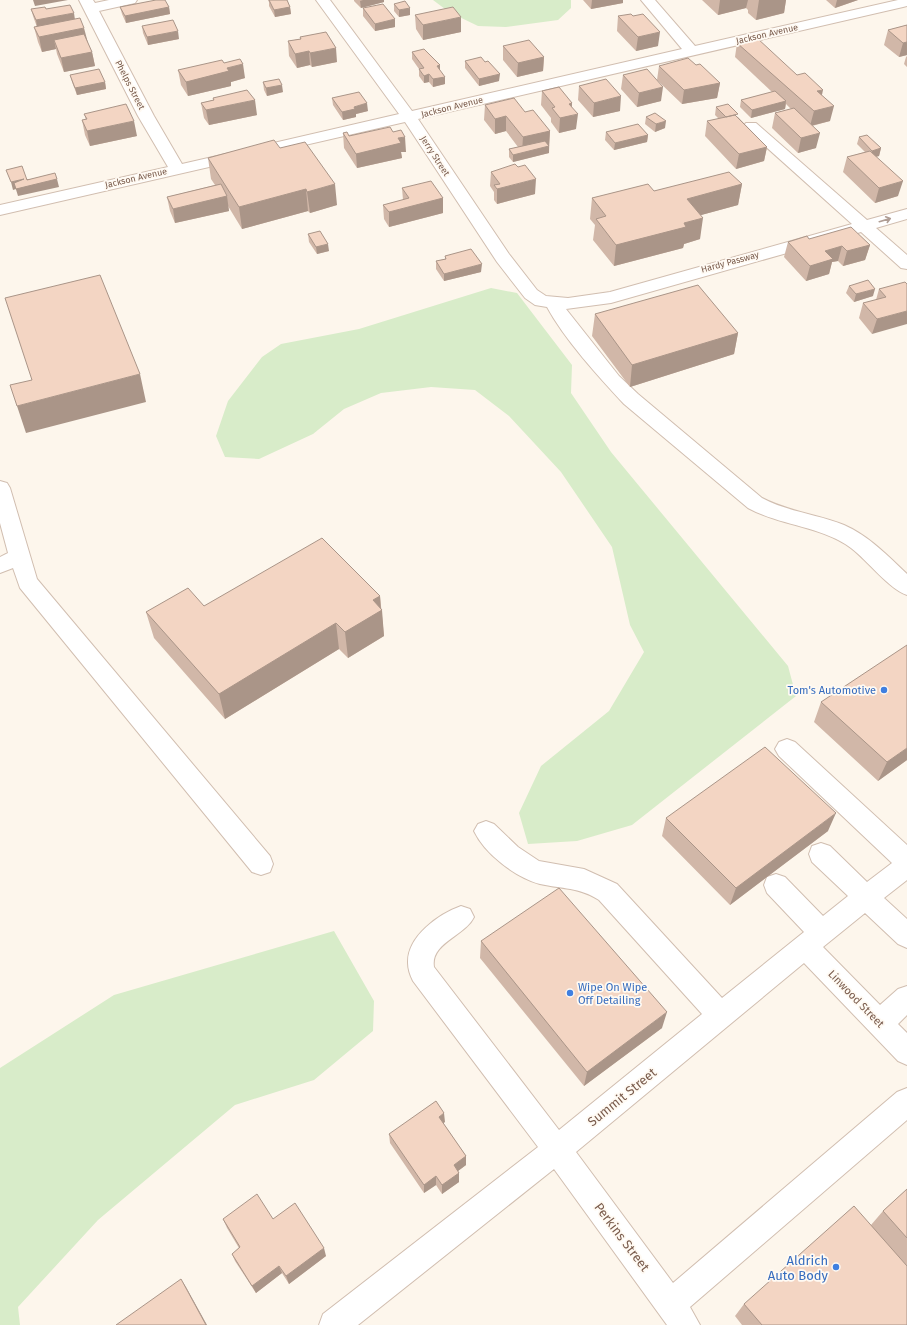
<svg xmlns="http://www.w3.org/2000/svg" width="907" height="1325" font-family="'Fira Sans',sans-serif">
	<rect width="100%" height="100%" fill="#fdf6ec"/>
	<path fill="#d8ecc9" d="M 433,0 L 571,0 L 571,8 L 558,20 L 506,27 L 478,26 L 449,12 Z
		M 491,288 L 517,293 L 572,365 L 571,393 L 611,452 L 788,666 L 796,696 L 632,825 L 577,841 L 528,844 L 519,813 L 541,766 L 609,711 L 644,652 L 630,625 L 612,547 L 561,472 L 509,416 L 475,390 L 431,387 L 381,393 L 344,409 L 313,434 L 259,459 L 225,457 L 216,436 L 228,401 L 262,357 L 281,344 L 359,329 Z
		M 334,931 L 374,1001 L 373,1031 L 314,1080 L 235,1105 L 98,1220 L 18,1307 L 20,1325 L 0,1325 L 0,1068 L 114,995 Z"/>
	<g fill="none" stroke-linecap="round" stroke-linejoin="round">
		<g stroke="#d1beb0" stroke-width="2">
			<path id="minor" d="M 79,0 L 93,0 L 95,3 L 109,0 L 137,0 L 135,3 L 99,11 L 154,116 L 182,164 L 399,114 L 316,0 L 330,0 L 412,111 L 682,49 L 641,0 L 655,0 L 695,46 L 898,0 L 907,0 L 907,6 L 903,7 L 418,119 L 509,254 L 537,290 L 546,296 L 568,298 L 610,292 L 852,224 L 746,129 L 743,126 L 746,123 L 756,123 L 867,220 L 907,209 L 907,219 L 876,228 L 907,255 L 907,269 L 901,268 L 861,232 L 611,303 L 566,309 L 619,376 L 638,394 L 762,498 C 788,512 817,514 844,525 C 869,536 888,556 907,574 L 907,595 C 890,590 867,560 851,548 C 821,526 781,526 748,508 L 624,404 C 598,376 565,340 547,307 L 535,305 L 525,298 L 497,262 L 405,122 L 0,215 L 0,205 L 168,167 L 138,116 Z
				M 0,481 L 7,483 L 10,488 L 37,579 L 270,856 L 273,864 L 270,872 L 261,875 L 252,872 L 20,588 L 13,568 L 0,573 L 0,557 L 8,553 L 0,523 Z
				M 787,739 L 795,742 L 907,845 L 907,880 L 884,898 L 907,919 L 907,948 L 898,944 L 865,913 L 823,947 L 880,1005 L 898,989 L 907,986 L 907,1015 L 898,1024 L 907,1033 L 907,1065 L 898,1061 L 804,963 L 576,1152 L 673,1283 L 897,1092 L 907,1088 L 907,1120 L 690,1307 L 700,1325 L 667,1325 L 554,1169 L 358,1325 L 319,1325 L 323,1314 L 538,1147 L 413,981 C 410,975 408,969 408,963 C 407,936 439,914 461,906 L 470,909 L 474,917 C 465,936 430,943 434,967 L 559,1130 L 702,1014 L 599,900 C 579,887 562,889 540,884 C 515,877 485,854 474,831 L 478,824 L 486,821 L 494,824 L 518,847 L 539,861 L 584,869 L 617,884 L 722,998 L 804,932 L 767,893 L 764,885 L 767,877 L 776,874 L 785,877 L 823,916 L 848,896 L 812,862 L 809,854 L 812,846 L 821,843 L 830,846 L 867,882 L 892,863 L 779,756 L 775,749 L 779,742 Z"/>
		</g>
		<use href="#minor" fill="#fff" fill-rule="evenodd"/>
	</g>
	<path fill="#d1b7a8" d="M 268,0 L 287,0 L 290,7 L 291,14 L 275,17 L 269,6 L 269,2 Z
		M 354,0 L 384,0 L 384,2 L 361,8 L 354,1 Z
		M 583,0 L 623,0 L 623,3 L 591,9 Z
		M 702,0 L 786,0 L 784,13 L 756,20 L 748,13 L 748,10 L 746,8 L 718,15 Z
		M 826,0 L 858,0 L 835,8 Z
		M 394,4 L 410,15 L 399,17 L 394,11 Z
		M 120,7 L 169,7 L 170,14 L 126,23 L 122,14 Z
		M 363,8 L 395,27 L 375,31 L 363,16 Z
		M 31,9 L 46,9 L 75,19 L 87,41 L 92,52 L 95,66 L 64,72 L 57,54 L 56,49 L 42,52 L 38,42 L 34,27 L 37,27 L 33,16 Z
		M 415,15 L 461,32 L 423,40 L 416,29 Z
		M 618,16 L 658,46 L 636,51 L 617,31 Z
		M 907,25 L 907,55 L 899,57 L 884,45 L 888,30 Z
		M 142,26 L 179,39 L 148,45 L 143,33 Z
		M 300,37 L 337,62 L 312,67 L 310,65 L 297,68 L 289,56 L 288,41 L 300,39 Z
		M 737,43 L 797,75 L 822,96 L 830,121 L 812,126 L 816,148 L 798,153 L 772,128 L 775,113 L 791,109 L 786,104 L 785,109 L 751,118 L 740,107 L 741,100 L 772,92 L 735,57 Z
		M 503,46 L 544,57 L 543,71 L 517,77 L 503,60 Z
		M 412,52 L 440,71 L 445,84 L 433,87 L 429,82 L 424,83 L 419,76 L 419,69 L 412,59 Z
		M 907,56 L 907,67 L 904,64 L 906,57 Z
		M 465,61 L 485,62 L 499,81 L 479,86 L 465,68 Z
		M 224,63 L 245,78 L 231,82 L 231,86 L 188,96 L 181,85 L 178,70 Z
		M 696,65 L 720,83 L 717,98 L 682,104 L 657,80 L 659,66 Z
		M 70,75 L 105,82 L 106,89 L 77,95 L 72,82 Z
		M 623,75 L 661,101 L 637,107 L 621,89 Z
		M 263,82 L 283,92 L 267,96 L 264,90 Z
		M 579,86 L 620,111 L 593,117 L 578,100 Z
		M 542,91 L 572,103 L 572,107 L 576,129 L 559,133 L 551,122 L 551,118 L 541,105 Z
		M 213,98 L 257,115 L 209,125 L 204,118 L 201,103 L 213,100 Z
		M 332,98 L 368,111 L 356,114 L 356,117 L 343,120 L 333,105 Z
		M 485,105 L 525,112 L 550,131 L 549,153 L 513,162 L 509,157 L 509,149 L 518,147 L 506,131 L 495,134 L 484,120 Z
		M 716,107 L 738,117 L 767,147 L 764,161 L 736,169 L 705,136 L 707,121 L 719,119 L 715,115 Z
		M 84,114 L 137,136 L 90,146 L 85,135 L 82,120 L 86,120 Z
		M 646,117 L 665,128 L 655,132 L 645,124 Z
		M 606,132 L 648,135 L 647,142 L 614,150 L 605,140 Z
		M 343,133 L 349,136 L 406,152 L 401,152 L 402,158 L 357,168 L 344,148 Z
		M 859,137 L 881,148 L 879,156 L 876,157 L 898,196 L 875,203 L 843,172 L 847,157 L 865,152 L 857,144 Z
		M 280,148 L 337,205 L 310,213 L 308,211 L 242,229 L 228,206 L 229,211 L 175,223 L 170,211 L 167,197 L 215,185 L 211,179 L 208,158 Z
		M 491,172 L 535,194 L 497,204 L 494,200 L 494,192 L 490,186 Z
		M 742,184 L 738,205 L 701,215 L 700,239 L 684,244 L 683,248 L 614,266 L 593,240 L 595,225 L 590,219 L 592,198 L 654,191 Z
		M 402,188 L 443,198 L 443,213 L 389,227 L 384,219 L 383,205 L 403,200 Z
		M 308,234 L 329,251 L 317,254 L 309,242 Z
		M 809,239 L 870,245 L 865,260 L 843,266 L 838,261 L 832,262 L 829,274 L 806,281 L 784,257 L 788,242 Z
		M 445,256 L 481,272 L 444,281 L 436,269 L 436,261 L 445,259 Z
		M 907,284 L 872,334 L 859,318 L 863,303 L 876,300 L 879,289 Z
		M 849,286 L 873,296 L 854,302 L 846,293 Z
		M 595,314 L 738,333 L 734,354 L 630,387 L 592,336 Z
		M 380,596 L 384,636 L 348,658 L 339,649 L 225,719 L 154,638 L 146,612 L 204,606 Z
		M 821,702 L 907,760 L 878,781 L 814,722 Z
		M 666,818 L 828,831 L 730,905 L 662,836 Z
		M 481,941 L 662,1028 L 584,1086 L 480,958 Z
		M 445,1122 L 443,1123 L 466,1156 L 466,1165 L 458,1171 L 459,1173 L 459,1182 L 442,1194 L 436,1185 L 424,1193 L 390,1143 L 389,1134 Z
		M 907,1189 L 907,1325 L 742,1325 L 735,1316 L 744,1304 L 871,1225 L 883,1211 Z
		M 223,1219 L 273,1219 L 326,1256 L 289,1284 L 282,1273 L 256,1293 L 235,1261 L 232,1254 L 239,1248 L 227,1228 Z"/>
	<path fill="#aa9588" d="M 33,0 L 68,0 L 35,6 Z
		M 363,0 L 384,0 L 384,2 L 361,8 L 360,1 Z
		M 592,0 L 623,0 L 623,3 L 591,9 Z
		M 720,0 L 748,0 L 746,8 L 718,15 Z
		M 759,0 L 786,0 L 784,13 L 756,20 Z
		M 837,0 L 858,0 L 835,8 Z
		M 169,7 L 170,14 L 126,23 L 125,16 Z
		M 290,7 L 291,14 L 275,17 L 274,10 Z
		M 410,8 L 410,15 L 399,17 L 399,10 Z
		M 74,13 L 75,20 L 37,27 L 36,20 Z
		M 461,17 L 461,32 L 423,40 L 423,25 Z
		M 395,19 L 395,27 L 375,31 L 375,24 Z
		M 84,28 L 88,43 L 54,40 L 56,49 L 42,52 L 39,37 Z
		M 178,31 L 179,39 L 148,45 L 147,37 Z
		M 660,32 L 658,46 L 636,51 L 638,37 Z
		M 907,42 L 907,55 L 899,57 L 903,43 Z
		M 336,48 L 337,62 L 312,67 L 310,53 Z
		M 309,51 L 310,65 L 297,68 L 295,54 Z
		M 92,52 L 95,66 L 64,72 L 61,58 Z
		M 544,57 L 543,71 L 517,77 L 518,63 Z
		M 243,64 L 245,78 L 231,82 L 231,86 L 188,96 L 186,82 L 227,68 Z
		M 440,65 L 440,73 L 437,66 Z
		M 429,74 L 429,82 L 424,83 L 424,76 Z
		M 500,74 L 499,81 L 479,86 L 479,79 Z
		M 445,77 L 445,84 L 433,87 L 433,79 Z
		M 105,82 L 106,89 L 77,95 L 75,88 Z
		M 720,83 L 717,98 L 682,104 L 684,90 Z
		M 282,85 L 283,92 L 267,96 L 266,88 Z
		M 663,87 L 661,101 L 637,107 L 639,93 Z
		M 823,90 L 820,104 L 817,91 Z
		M 621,96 L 620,111 L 593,117 L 594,103 Z
		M 255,100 L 257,115 L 209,125 L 206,110 Z
		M 786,101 L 785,109 L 751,118 L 752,110 Z
		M 367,103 L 368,111 L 356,114 L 356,117 L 343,120 L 342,112 L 354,107 Z
		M 572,103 L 571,116 L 578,114 L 576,129 L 559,133 L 560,118 L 569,104 Z
		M 834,106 L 830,121 L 810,126 L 814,111 Z
		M 506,116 L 506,131 L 495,134 L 495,119 Z
		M 134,121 L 137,136 L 90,146 L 87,131 Z
		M 666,121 L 665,128 L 655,132 L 656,124 Z
		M 550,131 L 549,145 L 522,152 L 523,137 Z
		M 820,133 L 816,148 L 798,153 L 801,138 Z
		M 648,135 L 647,142 L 614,150 L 615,143 Z
		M 405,137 L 406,152 L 401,152 L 402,158 L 357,168 L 356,154 L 398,138 Z
		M 549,146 L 549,153 L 513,162 L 513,155 Z
		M 767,147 L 764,161 L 736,169 L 739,154 Z
		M 881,148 L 879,156 L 870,158 L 872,151 Z
		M 24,179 L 57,179 L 59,187 L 18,196 L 14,183 L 16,189 L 13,190 L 11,182 Z
		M 536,179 L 535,194 L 497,204 L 497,189 Z
		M 903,181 L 898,196 L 875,203 L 879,188 Z
		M 335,184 L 337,205 L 310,213 L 307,192 Z
		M 742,184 L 738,205 L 683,220 L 687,199 Z
		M 306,189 L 308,211 L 242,229 L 239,207 Z
		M 227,196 L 229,211 L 175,223 L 173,209 Z
		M 443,198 L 443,213 L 389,227 L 389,212 Z
		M 703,218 L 700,239 L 684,244 L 683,248 L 614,266 L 616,245 L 684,223 Z
		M 328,244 L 329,251 L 317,254 L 316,247 Z
		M 870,245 L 865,260 L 843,266 L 847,251 Z
		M 842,246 L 838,261 L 832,262 L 829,274 L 806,281 L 810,266 L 825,251 Z
		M 482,264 L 481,272 L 444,281 L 444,274 Z
		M 875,289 L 873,296 L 854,302 L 856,294 Z
		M 907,311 L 907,324 L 872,334 L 877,319 Z
		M 738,333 L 734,354 L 630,387 L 632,365 Z
		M 140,374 L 146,402 L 26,433 L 17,406 Z
		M 380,596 L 381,610 L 382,610 L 384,636 L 348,658 L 345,632 L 373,600 Z
		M 336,623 L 339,649 L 225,719 L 219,694 Z
		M 907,748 L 907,760 L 878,781 L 887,762 Z
		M 836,813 L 828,831 L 730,905 L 736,888 Z
		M 667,1012 L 662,1028 L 584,1086 L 587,1072 Z
		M 444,1113 L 445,1122 L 439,1126 L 439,1117 Z
		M 466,1156 L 466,1165 L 454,1174 L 454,1165 Z
		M 459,1173 L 459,1182 L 442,1194 L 442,1185 Z
		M 436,1176 L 436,1185 L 424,1193 L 424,1185 Z
		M 324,1248 L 326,1256 L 289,1284 L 286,1276 Z
		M 279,1266 L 282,1273 L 256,1293 L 252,1286 Z
		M 181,1279 L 186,1287 L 207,1325 L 206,1325 Z"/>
	<path fill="#f3d5c3" stroke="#aa9588" d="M 156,0 L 165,0 L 169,7 L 125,16 L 120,7 Z
		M 269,0 L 287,0 L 290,7 L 274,10 Z
		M 405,1 L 410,8 L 399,10 L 394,4 Z
		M 383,4 L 395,19 L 375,24 L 363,8 Z
		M 70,5 L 74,13 L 36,20 L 31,9 L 45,7 L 46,9 Z
		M 453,7 L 461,17 L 423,25 L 415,15 Z
		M 631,14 L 633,16 L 643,14 L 660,32 L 638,37 L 618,16 Z
		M 80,18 L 84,28 L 39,37 L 34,27 Z
		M 173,20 L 178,31 L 147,37 L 142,26 Z
		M 907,25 L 907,42 L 903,43 L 888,30 Z
		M 326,32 L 336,48 L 310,53 L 309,51 L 295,54 L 288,41 L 301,39 L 300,37 Z
		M 84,34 L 92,52 L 61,58 L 54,40 Z
		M 757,38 L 797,75 L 805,73 L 823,90 L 817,91 L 834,106 L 814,111 L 737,43 Z
		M 529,40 L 544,57 L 518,63 L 503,46 Z
		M 424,49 L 440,65 L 437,66 L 445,77 L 433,79 L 429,74 L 424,76 L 419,69 L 424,68 L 412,52 Z
		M 481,57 L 485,62 L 488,61 L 500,74 L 479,79 L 465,61 Z
		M 688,58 L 696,65 L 700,64 L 720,83 L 684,90 L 659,66 Z
		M 240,59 L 243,64 L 227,68 L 229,71 L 186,82 L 178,70 L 222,60 L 224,63 Z
		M 99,69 L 105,82 L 75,88 L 70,75 Z
		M 647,69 L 663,87 L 639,93 L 623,75 Z
		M 279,79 L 282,85 L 266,88 L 263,82 Z
		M 606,79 L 621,96 L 594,103 L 579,86 Z
		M 559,87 L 572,103 L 569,104 L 578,114 L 560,118 L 552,108 L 555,107 L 542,91 Z
		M 247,90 L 255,100 L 206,110 L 201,103 L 214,100 L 213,98 Z
		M 775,91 L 786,101 L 752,110 L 741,100 Z
		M 359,92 L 367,103 L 354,107 L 355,109 L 342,112 L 332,98 Z
		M 514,98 L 525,112 L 533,110 L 550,131 L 523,137 L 506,116 L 495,119 L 485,105 Z
		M 126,104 L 134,121 L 87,131 L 82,120 L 87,119 L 84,114 Z
		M 728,104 L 738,114 L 726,117 L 716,107 Z
		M 794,108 L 820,133 L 801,138 L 775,113 Z
		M 655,113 L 666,121 L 656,124 L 646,117 Z
		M 735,115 L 767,147 L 739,154 L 707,121 Z
		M 638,124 L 648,135 L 615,143 L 606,132 Z
		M 390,127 L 393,132 L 401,130 L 405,137 L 398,138 L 401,143 L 356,154 L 343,133 L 347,132 L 349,136 Z
		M 867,135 L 881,148 L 872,151 L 859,137 Z
		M 274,140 L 280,148 L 305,142 L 335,184 L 307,192 L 306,189 L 239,207 L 208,158 Z
		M 545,141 L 549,146 L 513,155 L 509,149 Z
		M 870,151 L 903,181 L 879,188 L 847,157 Z
		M 515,164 L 518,167 L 525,165 L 536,179 L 497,189 L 494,185 L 500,184 L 491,172 Z
		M 22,166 L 27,180 L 55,173 L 57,179 L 16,189 L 14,183 L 24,179 L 11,182 L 6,170 Z
		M 729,172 L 742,184 L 687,199 L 703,218 L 684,223 L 686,227 L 616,245 L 596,219 L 606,216 L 592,198 L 648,184 L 654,191 Z
		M 431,181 L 443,198 L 389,212 L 383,205 L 409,198 L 402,188 Z
		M 221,184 L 227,196 L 173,209 L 167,197 Z
		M 851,227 L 870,245 L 847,251 L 842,246 L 825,251 L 833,259 L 810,266 L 788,242 L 807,236 L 809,239 Z
		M 320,231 L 328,244 L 316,247 L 308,234 Z
		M 471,249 L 482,264 L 444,274 L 436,261 L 446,259 L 445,256 Z
		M 100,275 L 140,374 L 17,406 L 10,385 L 32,380 L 5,298 Z
		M 868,280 L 875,289 L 856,294 L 849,286 Z
		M 905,282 L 907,284 L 907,311 L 877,319 L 863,303 L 886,297 L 879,289 Z
		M 698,285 L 738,333 L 632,365 L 595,314 Z
		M 322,538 L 380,596 L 373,600 L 382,610 L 345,632 L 336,623 L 219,694 L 146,612 L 188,588 L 204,606 Z
		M 907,645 L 907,748 L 887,762 L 821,702 Z
		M 765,747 L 836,813 L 736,888 L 666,818 Z
		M 559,888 L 667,1012 L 587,1072 L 481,941 Z
		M 436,1101 L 444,1113 L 439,1117 L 466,1156 L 454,1165 L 459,1173 L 442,1185 L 436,1176 L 424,1185 L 389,1134 Z
		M 907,1189 L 907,1238 L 883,1211 Z
		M 257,1194 L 273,1219 L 295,1203 L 324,1248 L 286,1276 L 279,1266 L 252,1286 L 232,1254 L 240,1247 L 223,1219 Z
		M 854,1206 L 907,1266 L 907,1325 L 762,1325 L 744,1304 Z
		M 181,1279 L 206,1325 L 116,1325 Z"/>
	<defs><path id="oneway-shaft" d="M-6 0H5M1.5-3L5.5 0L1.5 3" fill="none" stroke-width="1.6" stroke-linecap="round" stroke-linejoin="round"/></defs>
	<use stroke="#af9d94" href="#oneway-shaft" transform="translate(885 220) rotate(-16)"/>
	<g fill="#3f7fe0" stroke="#fffaf3" stroke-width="1.5">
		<circle cx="884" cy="690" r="4"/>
		<circle cx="570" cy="993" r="4"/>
		<circle cx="836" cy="1267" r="4"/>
	</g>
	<g text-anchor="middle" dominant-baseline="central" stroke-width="3.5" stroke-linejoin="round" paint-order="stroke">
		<g font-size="9" fill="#7a5c4d" stroke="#fffaf3">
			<text transform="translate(767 34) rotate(-13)">Jackson Avenue</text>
			<text transform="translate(130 85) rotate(63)">Phelps Street</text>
			<text transform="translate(452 107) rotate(-14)">Jackson Avenue</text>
			<text transform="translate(435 156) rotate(57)">Jerry Street</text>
			<text transform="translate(136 178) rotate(-13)">Jackson Avenue</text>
			<text transform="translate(730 262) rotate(-15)">Hardy Passway</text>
		</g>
		<g font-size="11" fill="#366cbe" stroke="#fffaf3" text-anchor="end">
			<text x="876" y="690">Tom's Automotive</text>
			<text x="578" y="987" text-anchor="start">Wipe On Wipe<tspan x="578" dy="13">Off Detailing</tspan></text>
		</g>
		<g font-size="11" fill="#7a5c4d" stroke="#fffaf3">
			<text transform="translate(856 999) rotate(46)">Linwood Street</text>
		</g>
		<g font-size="13" fill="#7a5c4d" stroke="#fffaf3">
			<text transform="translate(622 1097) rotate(-39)">Summit Street</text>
			<text transform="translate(622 1237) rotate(53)">Perkins Street</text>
		</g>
		<g font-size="13" fill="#366cbe" stroke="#fffaf3" text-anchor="end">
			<text x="828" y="1260">Aldrich<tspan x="828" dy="15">Auto Body</tspan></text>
		</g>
	</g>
</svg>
